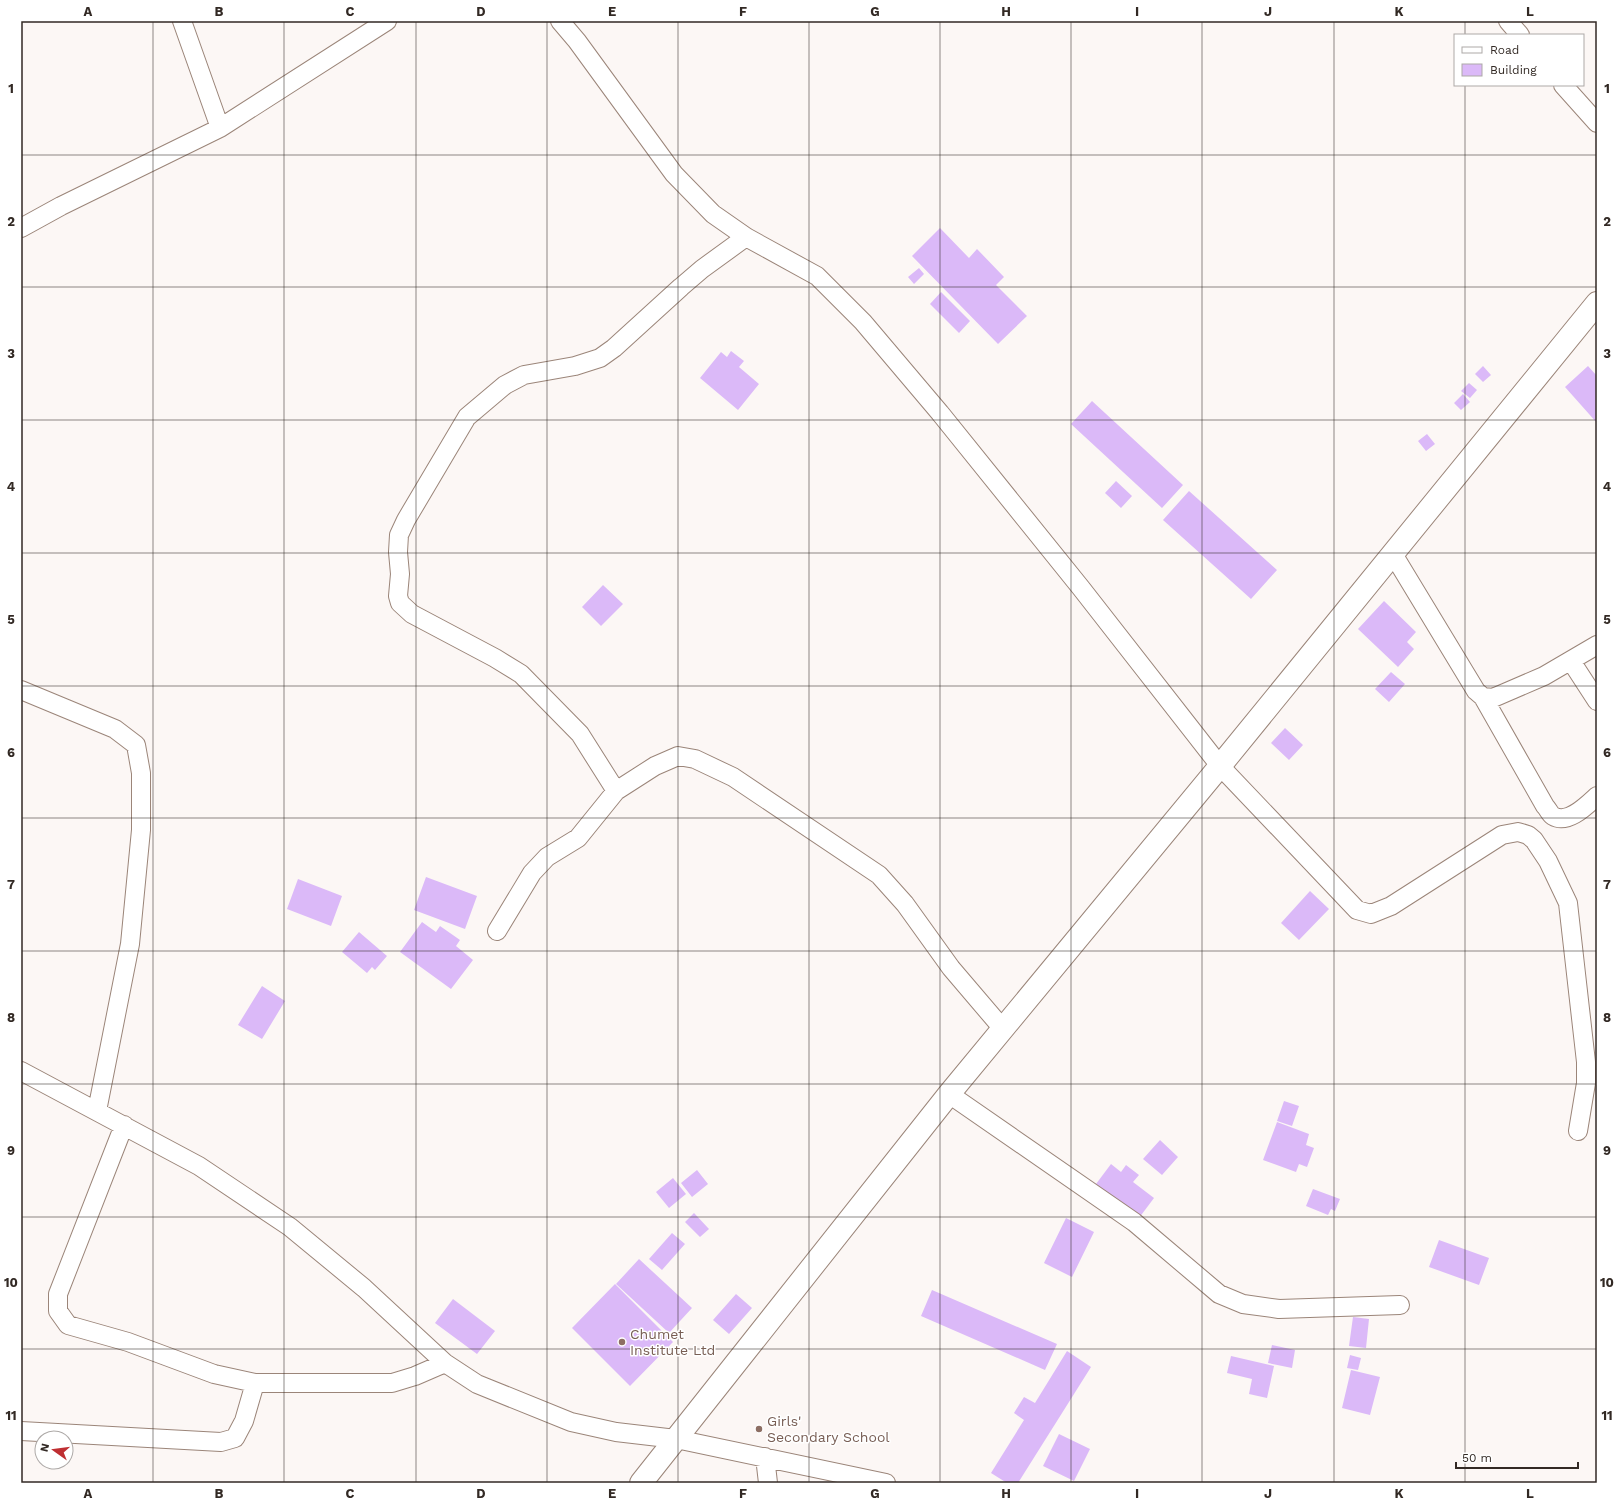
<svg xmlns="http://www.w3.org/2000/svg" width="1618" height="1504" font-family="'Work Sans',sans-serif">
	<rect width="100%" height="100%" fill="#fcf7f5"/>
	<path fill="#dbb9f8" d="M 940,228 L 969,258 L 977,249 L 1004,277 L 996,285 L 1027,316 L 998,344 L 912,256 Z
		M 919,268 L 924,274 L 914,284 L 908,277 Z
		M 941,292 L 970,321 L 959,333 L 930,304 Z
		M 731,351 L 744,361 L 739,367 L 759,384 L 738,410 L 700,378 L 721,352 L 727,357 Z
		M 1483,366 L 1491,375 L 1483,382 L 1475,374 Z
		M 1588,366 L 1597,376 L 1597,423 L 1565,387 Z
		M 1469,383 L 1477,390 L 1470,398 L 1461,391 Z
		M 1463,394 L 1470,402 L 1461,410 L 1454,403 Z
		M 1092,401 L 1183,485 L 1162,508 L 1071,424 Z
		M 1427,434 L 1435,444 L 1426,451 L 1418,441 Z
		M 1116,481 L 1132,496 L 1121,508 L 1105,493 Z
		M 1189,491 L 1277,570 L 1251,599 L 1163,520 Z
		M 603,585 L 623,604 L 601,626 L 582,607 Z
		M 1384,601 L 1416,632 L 1407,642 L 1414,649 L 1398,667 L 1358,629 Z
		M 1391,672 L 1405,684 L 1389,702 L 1375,689 Z
		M 1285,728 L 1303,745 L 1289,760 L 1271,743 Z
		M 426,877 L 477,896 L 465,929 L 414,910 Z
		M 298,879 L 342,896 L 331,926 L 287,909 Z
		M 1310,891 L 1329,909 L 1299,940 L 1281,923 Z
		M 422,922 L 436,932 L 440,926 L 460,940 L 456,946 L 473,960 L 451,989 L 400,952 Z
		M 359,932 L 387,956 L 375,970 L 372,967 L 367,973 L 342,952 Z
		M 262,986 L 285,1001 L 262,1039 L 238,1025 Z
		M 1284,1101 L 1299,1106 L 1292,1126 L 1277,1121 Z
		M 1277,1122 L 1309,1134 L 1306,1145 L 1314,1148 L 1307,1167 L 1299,1164 L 1296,1172 L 1263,1160 Z
		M 1160,1140 L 1178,1157 L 1162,1175 L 1143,1159 Z
		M 1111,1164 L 1121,1172 L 1126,1165 L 1139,1175 L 1133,1182 L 1154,1198 L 1139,1218 L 1096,1184 Z
		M 697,1170 L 708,1184 L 692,1197 L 681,1183 Z
		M 673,1178 L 686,1194 L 669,1208 L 656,1192 Z
		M 1313,1189 L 1340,1199 L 1335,1211 L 1331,1209 L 1328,1215 L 1306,1206 Z
		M 694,1213 L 709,1229 L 700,1237 L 685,1222 Z
		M 1066,1218 L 1094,1232 L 1072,1277 L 1044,1263 Z
		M 672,1233 L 685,1244 L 662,1270 L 649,1259 Z
		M 1439,1240 L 1489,1258 L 1479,1285 L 1429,1267 Z
		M 639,1259 L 692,1308 L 669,1333 L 616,1284 Z
		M 615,1284 L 673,1342 L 630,1386 L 572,1328 Z
		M 932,1290 L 1057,1344 L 1045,1370 L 921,1316 Z
		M 736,1294 L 752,1308 L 729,1334 L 713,1320 Z
		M 453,1299 L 495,1331 L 477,1354 L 435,1323 Z
		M 1353,1317 L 1369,1319 L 1366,1348 L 1349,1346 Z
		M 1272,1345 L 1295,1350 L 1292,1368 L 1268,1363 Z
		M 1067,1351 L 1091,1367 L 1018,1483 L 1007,1483 L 991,1473 L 1024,1420 L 1014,1413 L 1024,1397 L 1035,1403 Z
		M 1350,1355 L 1361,1358 L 1358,1370 L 1347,1368 Z
		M 1231,1356 L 1274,1366 L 1267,1398 L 1249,1394 L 1252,1379 L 1227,1373 Z
		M 1351,1370 L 1380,1377 L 1370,1415 L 1342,1408 Z
		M 1059,1434 L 1090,1449 L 1074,1481 L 1043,1466 Z"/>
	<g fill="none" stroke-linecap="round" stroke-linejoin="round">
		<g stroke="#9b8579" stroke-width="20">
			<path id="minor" d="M 182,21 L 220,128
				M 560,21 L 577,41 L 674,174 L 713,214 L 746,237 L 817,276 L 863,322 L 940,413 L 1081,588 L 1220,766 L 1357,910 L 1371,914 L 1391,906 L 1502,835 L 1518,832 L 1528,835 L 1534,840 L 1548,861 L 1568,903 L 1586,1062 L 1586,1083 L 1578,1131
				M 1508,21 L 1520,35
				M 1563,85 L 1597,123
				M 21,228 L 61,206 L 220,128 L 387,21
				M 1393,554 L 1476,691 L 1483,697 L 1493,698 L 1544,676 L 1597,645
				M 1571,661 L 1597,701
				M 21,690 L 115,729 L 136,745 L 141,773 L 141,830 L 130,944 L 97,1111
				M 1483,697 L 1545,806 C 1548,809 1550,814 1553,816 C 1568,825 1587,805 1597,796
				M 616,791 L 580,734 L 521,674 L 495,658 L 412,614 L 400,603 L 398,596 L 400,574 L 398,552 L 399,535 L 406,520 L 467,417 L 505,385 L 524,375 L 575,366 L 600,358 L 614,348 L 681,287 L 702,269 L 746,237
				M 497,931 L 532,873 L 547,857 L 578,838 L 616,791 L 655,766 L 678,756 L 695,759 L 733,777 L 879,875 L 905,904 L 951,968 L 1003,1029
				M 21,1071 L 199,1166 L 290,1227 L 364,1288 L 445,1363 L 477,1384 L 571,1422 L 616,1432 L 676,1439 L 886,1483
				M 949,1094 L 1134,1222 L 1219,1294 L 1243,1304 L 1279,1309 L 1400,1305
				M 124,1125 L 58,1294 L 58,1311 L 68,1325 L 128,1342 L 214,1374 L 255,1383 L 392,1383 L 415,1376 L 445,1363
				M 21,1431 L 221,1442 L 235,1438 L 244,1421 L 255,1383
				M 765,1457 L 768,1483"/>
		</g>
		<g stroke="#9b8579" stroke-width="24">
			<path id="major" d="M 641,1483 L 949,1094 L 1220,766 L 1597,303"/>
		</g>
		<use href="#minor" stroke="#fff" stroke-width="18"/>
		<use href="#major" stroke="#fff" stroke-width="22"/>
	</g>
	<path fill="none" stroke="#322924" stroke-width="1" stroke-opacity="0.55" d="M 153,21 L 153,1483M 284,21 L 284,1483M 416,21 L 416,1483M 547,21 L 547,1483M 678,21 L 678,1483M 809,21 L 809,1483M 940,21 L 940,1483M 1071,21 L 1071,1483M 1202,21 L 1202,1483M 1334,21 L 1334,1483M 1465,21 L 1465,35M 1465,85 L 1465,1483M 21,155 L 1597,155M 21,287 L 1597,287M 21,420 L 1597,420M 21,553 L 1597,553M 21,686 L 1597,686M 21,818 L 1597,818M 21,951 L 1597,951M 21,1084 L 1597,1084M 21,1217 L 1597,1217M 21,1349 L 1597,1349"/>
	<g fill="#8d6e63" stroke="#fff" stroke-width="1.5">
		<circle cx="622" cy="1342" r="4"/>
		<circle cx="759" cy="1429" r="4"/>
	</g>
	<g text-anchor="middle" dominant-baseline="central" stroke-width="3" stroke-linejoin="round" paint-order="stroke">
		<g font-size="14" fill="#785e54" stroke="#fff" text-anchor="start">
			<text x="630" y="1334">Chumet<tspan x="630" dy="16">Institute Ltd</tspan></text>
			<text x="767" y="1421">Girls'<tspan x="767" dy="16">Secondary School</tspan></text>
		</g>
	</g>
	<rect width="1618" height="1504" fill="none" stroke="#ffffff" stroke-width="44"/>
	<rect x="1454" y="34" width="130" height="52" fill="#ffffff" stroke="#ada9a7"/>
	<rect x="1462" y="47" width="20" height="6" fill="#ffffff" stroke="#ada9a7"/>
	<text x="1490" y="54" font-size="12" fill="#322924">Road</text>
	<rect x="1462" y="64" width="20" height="12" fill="#dbb9f8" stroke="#ada9a7"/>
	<text x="1490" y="74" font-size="12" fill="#322924">Building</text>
	<g transform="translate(54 1450) rotate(284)"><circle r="19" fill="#ffffff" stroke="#ada9a7"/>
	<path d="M0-3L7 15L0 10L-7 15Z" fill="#bf2f32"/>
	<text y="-6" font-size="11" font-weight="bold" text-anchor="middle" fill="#322924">N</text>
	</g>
	<path d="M1456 1462v6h122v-6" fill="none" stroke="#322924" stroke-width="2"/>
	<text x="1462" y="1462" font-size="12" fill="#322924" stroke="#ffffff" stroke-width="3" paint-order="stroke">50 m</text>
	<rect x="22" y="22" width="1574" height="1460" fill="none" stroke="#322924" stroke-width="1.5"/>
	<g font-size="13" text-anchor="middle" font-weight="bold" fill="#322924">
		<text x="88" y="16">A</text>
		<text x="219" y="16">B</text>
		<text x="350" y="16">C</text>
		<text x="481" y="16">D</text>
		<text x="612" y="16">E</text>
		<text x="743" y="16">F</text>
		<text x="875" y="16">G</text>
		<text x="1006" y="16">H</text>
		<text x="1137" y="16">I</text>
		<text x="1268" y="16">J</text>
		<text x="1399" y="16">K</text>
		<text x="1530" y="16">L</text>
		<text x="11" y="93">1</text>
		<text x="1607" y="93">1</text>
		<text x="11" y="226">2</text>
		<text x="1607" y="226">2</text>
		<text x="11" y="358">3</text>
		<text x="1607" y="358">3</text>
		<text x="11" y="491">4</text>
		<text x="1607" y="491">4</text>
		<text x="11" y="624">5</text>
		<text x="1607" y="624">5</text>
		<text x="11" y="757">6</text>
		<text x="1607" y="757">6</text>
		<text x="11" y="889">7</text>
		<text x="1607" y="889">7</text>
		<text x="11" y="1022">8</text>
		<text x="1607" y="1022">8</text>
		<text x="11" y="1155">9</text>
		<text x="1607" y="1155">9</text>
		<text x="11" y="1287">10</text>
		<text x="1607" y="1287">10</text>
		<text x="11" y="1420">11</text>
		<text x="1607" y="1420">11</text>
		<text x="88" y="1498">A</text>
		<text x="219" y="1498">B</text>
		<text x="350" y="1498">C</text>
		<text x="481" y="1498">D</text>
		<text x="612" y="1498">E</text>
		<text x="743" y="1498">F</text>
		<text x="875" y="1498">G</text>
		<text x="1006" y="1498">H</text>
		<text x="1137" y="1498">I</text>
		<text x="1268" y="1498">J</text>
		<text x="1399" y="1498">K</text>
		<text x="1530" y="1498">L</text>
	</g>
</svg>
